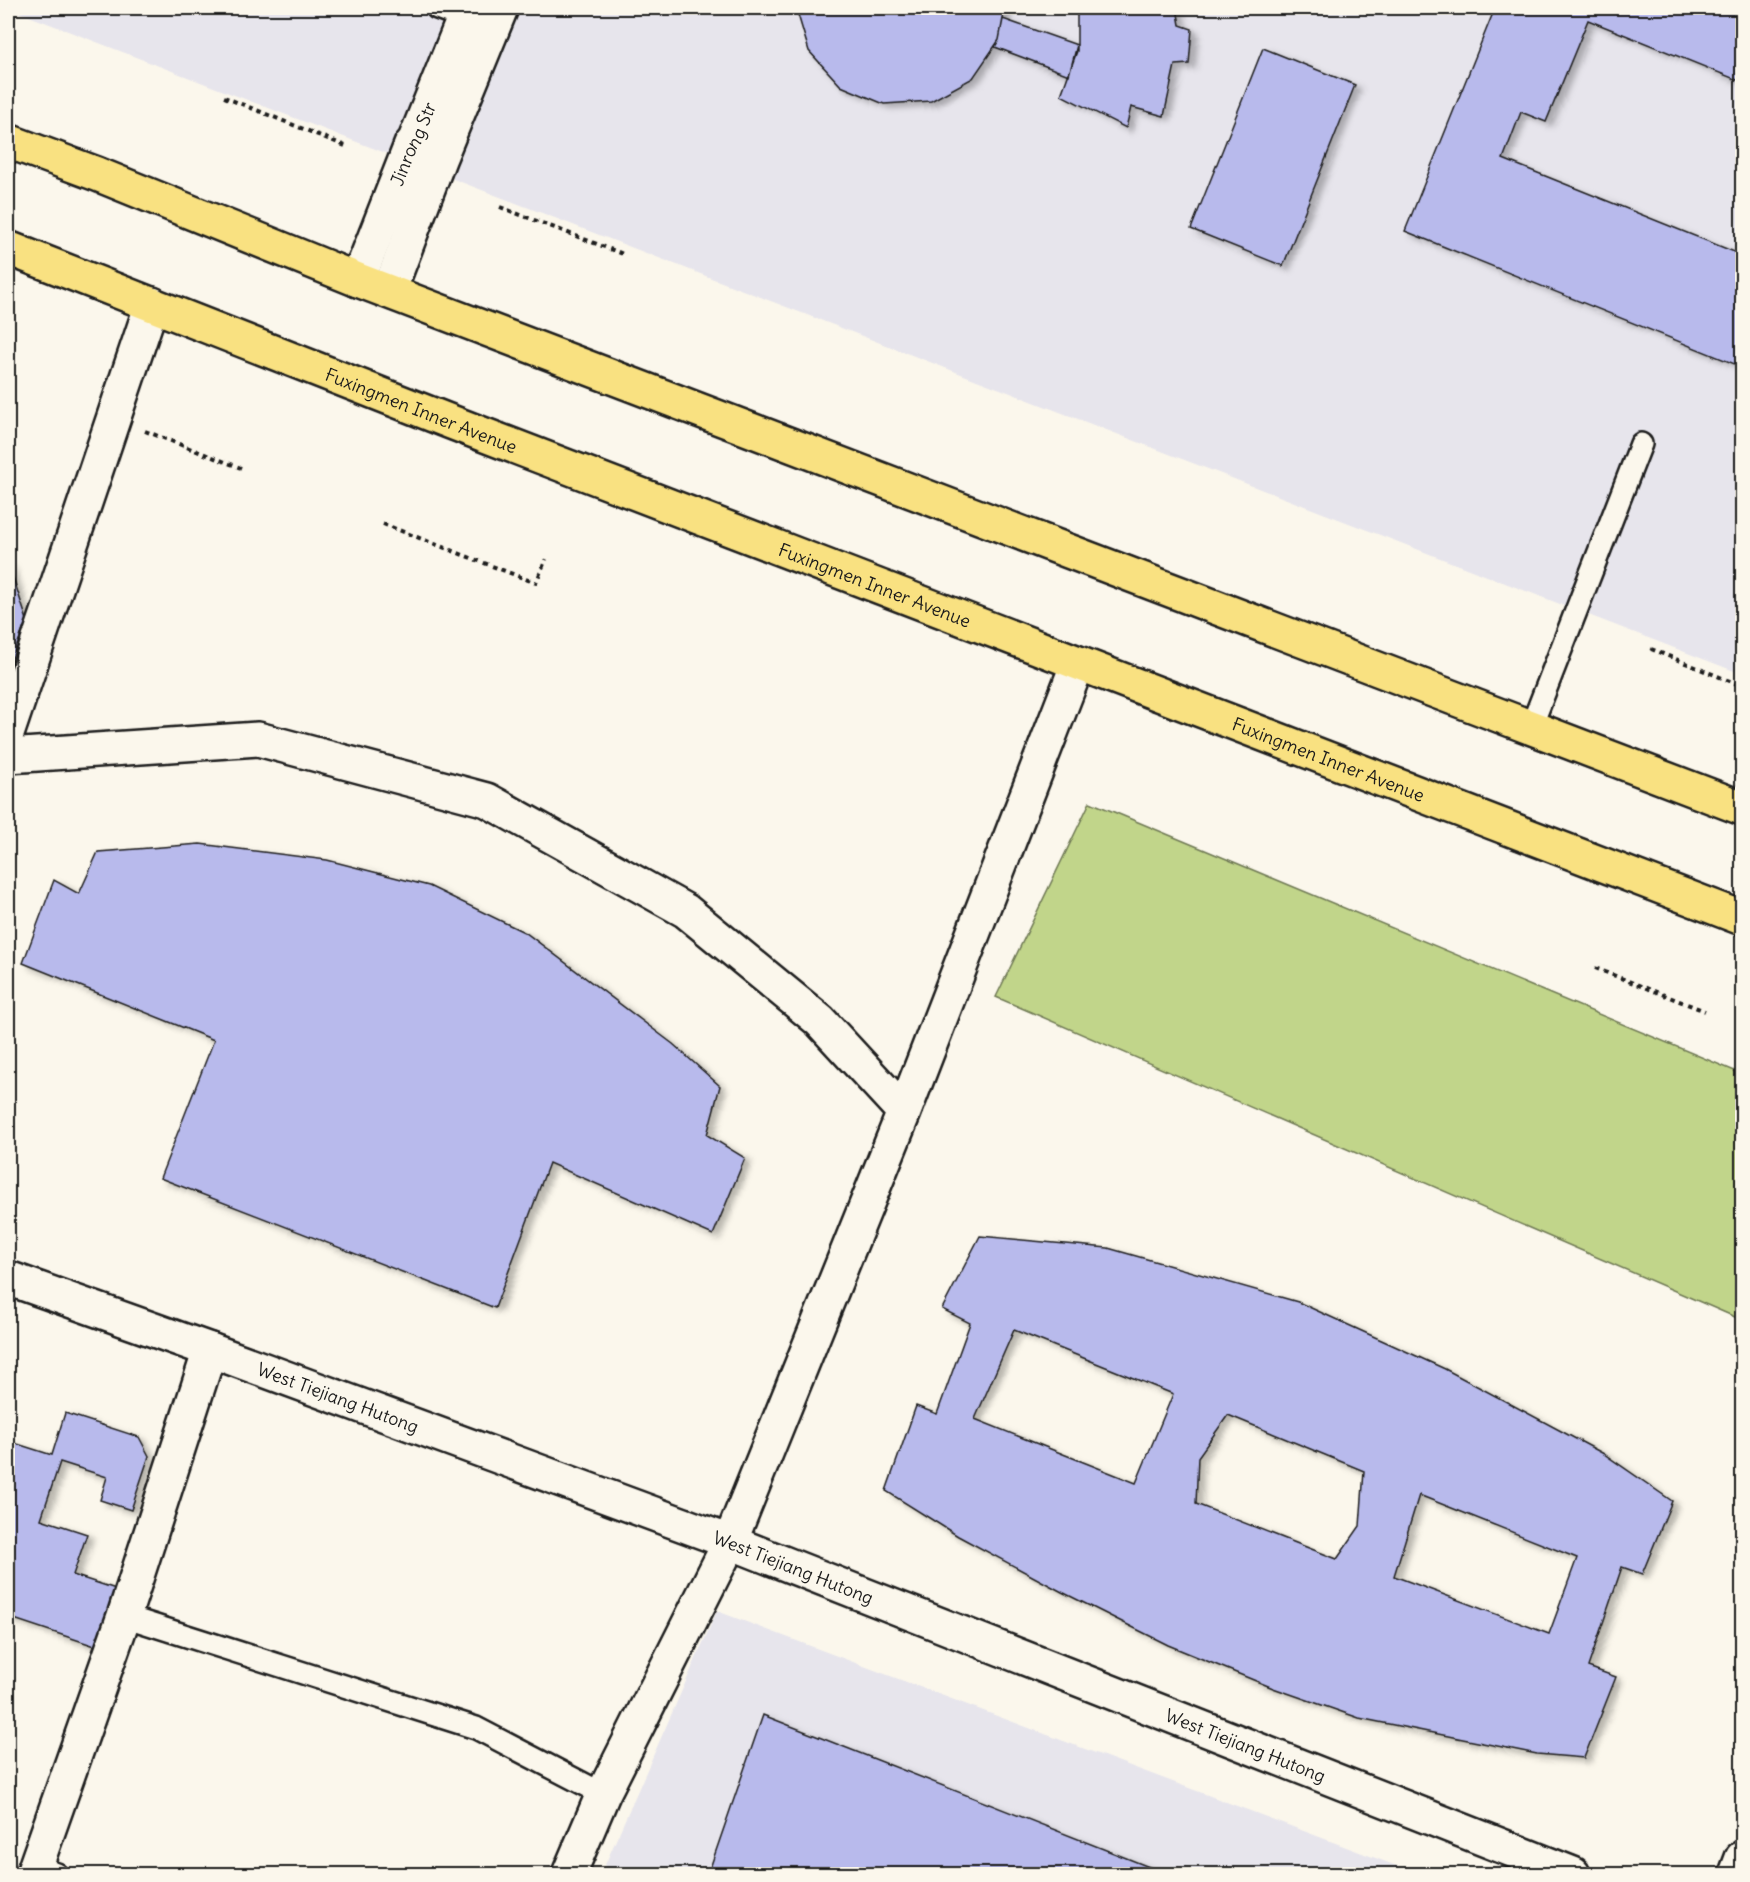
<svg xmlns="http://www.w3.org/2000/svg" width="1750" height="1882" font-family="Delius,sans-serif">
	<defs>
		<filter id="shadow"><feDropShadow dx="6" dy="4" stdDeviation="3" flood-color="#0004"/></filter>
	</defs>
	<rect width="100%" height="100%" fill="#fbf7ec"/>
	<filter id="ink" filterUnits="userSpaceOnUse"><feTurbulence type="fractalNoise" baseFrequency=".0167" numOctaves="2"/><feDisplacementMap in="SourceGraphic" scale="12" xChannelSelector="R" yChannelSelector="G"/><feConvolveMatrix kernelMatrix="1 2 1 2 8 2 1 2 1" color-interpolation-filters="sRGB"/></filter>
	<g filter="url(#ink)">
		<path fill="#e7e5ec" d="M 8,8 L 1742,8 L 1742,674 Z
			M 717,1611 L 1418,1874 L 601,1874 Z"/>
		<path fill="#c1d58a" stroke="#6e7853" stroke-width="1.5" d="M 1090,802 L 1742,1074 L 1742,1320 L 996,997 Z"/>
		<path fill="#b8baec" stroke="#1c1c1c" stroke-width="1.5" fill-rule="evenodd" filter="url(#shadow)" d="M 796,8 L 1005,8 L 999,40 L 973,78 L 931,101 L 884,104 L 841,86 L 809,51 Z
			M 1077,8 L 1177,8 L 1180,25 L 1192,29 L 1189,64 L 1175,65 L 1164,116 L 1131,107 L 1126,128 L 1061,95 L 1077,51 Z
			M 1495,8 L 1723,8 L 1742,15 L 1742,82 L 1588,20 L 1546,122 L 1521,112 L 1503,159 L 1742,255 L 1742,367 L 1405,231 Z
			M 1003,19 L 1077,45 L 1069,75 L 995,47 L 999,40 Z
			M 1263,48 L 1355,85 L 1283,266 L 1191,229 Z
			M 8,562 L 27,620 L 8,668 Z
			M 200,844 L 327,860 L 429,886 L 526,933 L 673,1044 L 720,1086 L 707,1135 L 745,1158 L 713,1235 L 549,1163 L 495,1308 L 160,1178 L 214,1040 L 23,963 L 54,880 L 79,894 L 98,852 Z
			M 980,1236 L 1108,1248 L 1298,1302 L 1445,1369 L 1604,1454 L 1672,1501 L 1642,1574 L 1622,1567 L 1588,1667 L 1616,1677 L 1584,1758 L 1537,1754 L 1359,1718 L 1273,1688 L 1168,1645 L 1062,1592 L 958,1536 L 886,1491 L 916,1406 L 937,1414 L 970,1323 L 942,1309 ZM 1014,1330 L 1173,1394 L 1136,1483 L 975,1419 ZM 1228,1415 L 1364,1471 L 1360,1526 L 1337,1559 L 1196,1504 L 1198,1457 ZM 1419,1495 L 1577,1558 L 1549,1634 L 1394,1576 Z
			M 65,1413 L 139,1437 L 149,1456 L 131,1510 L 100,1500 L 107,1477 L 60,1462 L 41,1519 L 87,1534 L 73,1575 L 116,1589 L 98,1647 L 8,1617 L 8,1441 L 52,1455 Z
			M 763,1715 L 1167,1874 L 708,1874 Z"/>
		<g fill="none" stroke-linecap="round" stroke-linejoin="round">
			<g stroke="#1c1c1c" stroke-width="26">
				<path id="lane" d="M 437,8 L 464,18
					M 1531,727 L 1641,444
					M 124,1616 L 476,1728 L 603,1794
					M 36,1867 L 57,1874"/>
			</g>
			<g stroke="#1c1c1c" stroke-width="38">
				<path id="street" d="M 8,731 L 152,304
					M 8,756 L 258,739 L 487,800 L 686,911 L 820,1021 L 904,1112
					M 33,1874 L 124,1616 L 210,1350
					M 569,1874 L 603,1794 L 730,1542 L 904,1112 L 1078,663"/>
			</g>
			<g stroke="#1c1c1c" stroke-width="38">
				<g id="secondary">
					<path id="s1" d="M 358,280 L 411,145 L 415,140 L 468,8"/>
					<path d="M 389,291 L 440,157 L 501,8"/>
					<path id="s2" d="M 8,1278 L 210,1350 L 730,1542 L 1573,1874"/>
					<path d="M 1736,1874 L 1742,1858"/>
				</g>
			</g>
			<g stroke="#1c1c1c" stroke-width="38">
				<g id="highway">
					<path d="M 8,141 L 97,174 L 358,280 L 1742,808"/>
					<path id="s3" d="M 8,248 L 451,422 L 1742,918"/>
				</g>
			</g>
			<path stroke="#1c1c1c" stroke-width="4" stroke-dasharray="4.5 4.5" stroke-linecap="butt" d="M 224,97 L 348,147
				M 500,207 L 623,254
				M 145,431 L 241,468
				M 383,524 L 536,583 L 546,559
				M 1651,649 L 1742,686
				M 1595,968 L 1705,1011"/>
			<use href="#lane" stroke="#fbf7ec" stroke-width="21"/>
			<use href="#street" stroke="#fbf7ec" stroke-width="33"/>
			<use href="#secondary" stroke="#fbf7ec" stroke-width="33"/>
			<use href="#highway" stroke="#f9e181" stroke-width="33"/>
		</g>
	</g>
	<g text-anchor="middle" dominant-baseline="central" stroke-width="4.5" stroke-linejoin="round" paint-order="stroke">
		<g font-size="18" fill="#1c1c1c" stroke="#fbf7ec">
			<text stroke="none"><textPath href="#s1" startOffset="147">Jinrong Str</textPath></text>
			<text stroke="none"><textPath href="#s3" startOffset="444">Fuxingmen Inner Avenue</textPath></text>
			<text stroke="none"><textPath href="#s3" startOffset="930">Fuxingmen Inner Avenue</textPath></text>
			<text stroke="none"><textPath href="#s3" startOffset="1416">Fuxingmen Inner Avenue</textPath></text>
			<text stroke="none"><textPath href="#s2" startOffset="351">West Tiejiang Hutong</textPath></text>
			<text stroke="none"><textPath href="#s2" startOffset="837">West Tiejiang Hutong</textPath></text>
			<text stroke="none"><textPath href="#s2" startOffset="1323">West Tiejiang Hutong</textPath></text>
		</g>
	</g>
	<rect width="1750" height="1882" fill="none" stroke="#fbf7ec" stroke-width="30"/>
	<rect x="15" y="15" width="1720" height="1852" fill="none" stroke="#1c1c1c" stroke-width="2" filter="url(#ink)"/>
</svg>
